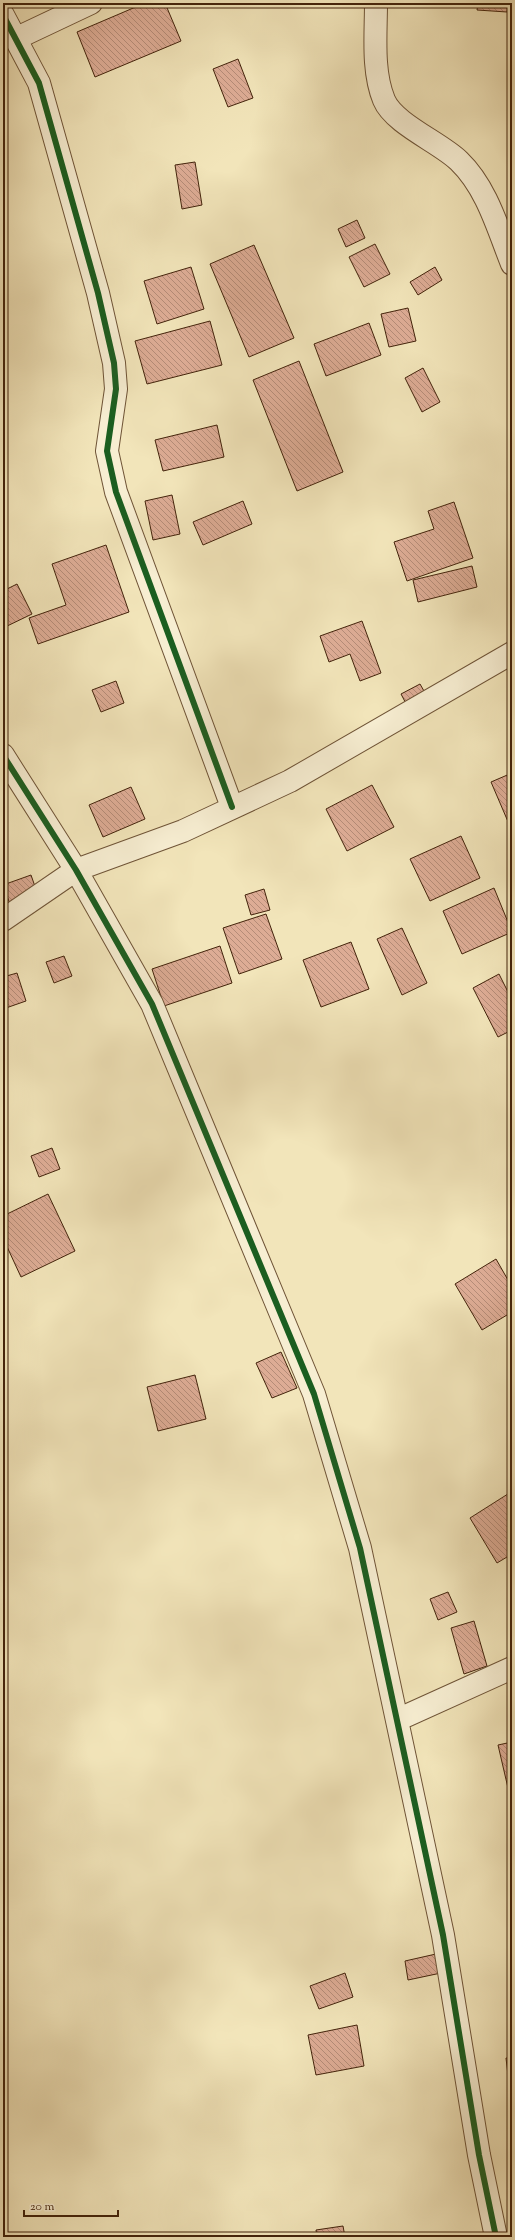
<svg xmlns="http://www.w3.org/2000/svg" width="515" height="2240" font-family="'Sorts Mill Goudy',serif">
	<defs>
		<pattern id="building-back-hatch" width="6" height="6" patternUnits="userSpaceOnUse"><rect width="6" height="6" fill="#ddac95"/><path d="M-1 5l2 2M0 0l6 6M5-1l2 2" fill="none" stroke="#b58c78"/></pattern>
	</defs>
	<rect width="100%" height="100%" fill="#f2e5ba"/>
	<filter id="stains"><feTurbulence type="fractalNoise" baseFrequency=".005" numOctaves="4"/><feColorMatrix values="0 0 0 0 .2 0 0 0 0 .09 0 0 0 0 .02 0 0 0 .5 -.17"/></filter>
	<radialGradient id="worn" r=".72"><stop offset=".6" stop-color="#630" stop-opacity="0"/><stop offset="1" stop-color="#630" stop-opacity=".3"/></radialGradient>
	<path fill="url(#building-back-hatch)" stroke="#43230b" d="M 145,3 L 165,3 L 181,41 L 95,77 L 77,32 Z
		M 478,3 L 508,3 L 507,12 L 477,10 Z
		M 238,59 L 253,98 L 228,107 L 213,69 Z
		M 3,120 L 5,147 L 3,147 Z
		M 195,162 L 202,205 L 182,209 L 175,165 Z
		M 357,220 L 365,238 L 346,247 L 338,229 Z
		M 375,244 L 390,274 L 364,287 L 349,257 Z
		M 254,245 L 294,338 L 249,357 L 210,264 Z
		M 191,267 L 204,309 L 157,324 L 144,281 Z
		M 435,267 L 442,280 L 418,295 L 410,282 Z
		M 408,308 L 416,341 L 389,347 L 381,314 Z
		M 210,321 L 222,365 L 147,384 L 135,341 Z
		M 369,323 L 381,355 L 326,376 L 314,344 Z
		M 299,361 L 343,472 L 297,491 L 253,380 Z
		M 423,368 L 440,402 L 422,412 L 405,378 Z
		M 217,425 L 224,457 L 163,471 L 155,440 Z
		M 172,495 L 180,534 L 153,540 L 145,501 Z
		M 243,501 L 252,524 L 203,545 L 193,522 Z
		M 454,502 L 473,558 L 407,581 L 394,542 L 434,529 L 428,511 Z
		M 106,545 L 129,612 L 38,644 L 29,618 L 66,605 L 52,564 Z
		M 472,566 L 477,587 L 418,602 L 413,580 Z
		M 17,584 L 32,614 L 3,628 L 3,591 Z
		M 362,621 L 381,673 L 360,681 L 350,654 L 329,662 L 320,636 Z
		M 116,681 L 124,703 L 101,712 L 92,690 Z
		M 420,684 L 432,705 L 412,715 L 401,694 Z
		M 512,773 L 512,831 L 491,782 Z
		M 372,785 L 394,827 L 347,851 L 326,809 Z
		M 131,787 L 145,819 L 103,837 L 89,805 Z
		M 461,836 L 480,878 L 430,901 L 410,859 Z
		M 31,875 L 39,898 L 11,907 L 3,885 Z
		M 494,888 L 512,932 L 462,954 L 443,911 Z
		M 264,889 L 270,910 L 251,915 L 245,895 Z
		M 266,914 L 282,959 L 239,974 L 223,928 Z
		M 402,928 L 427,983 L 402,995 L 377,939 Z
		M 351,942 L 369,989 L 321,1007 L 303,960 Z
		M 220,946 L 232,983 L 164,1006 L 152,969 Z
		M 64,956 L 72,976 L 54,983 L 46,962 Z
		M 17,973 L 26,1001 L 3,1009 L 3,977 Z
		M 499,974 L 512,1000 L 512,1030 L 498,1037 L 473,988 Z
		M 52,1148 L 60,1169 L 39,1177 L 31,1156 Z
		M 48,1194 L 75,1251 L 21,1277 L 3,1238 L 3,1216 Z
		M 496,1259 L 512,1287 L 512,1312 L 482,1330 L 455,1284 Z
		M 281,1352 L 297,1388 L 272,1398 L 256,1363 Z
		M 195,1375 L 206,1419 L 158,1431 L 147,1387 Z
		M 511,1492 L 512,1554 L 497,1563 L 470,1518 Z
		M 448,1592 L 457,1612 L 438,1620 L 430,1599 Z
		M 474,1621 L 487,1666 L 464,1674 L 451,1628 Z
		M 512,1742 L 512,1787 L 508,1788 L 498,1745 Z
		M 512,1883 L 512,1896 L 508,1885 Z
		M 436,1954 L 441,1973 L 408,1980 L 405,1961 Z
		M 345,1973 L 353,1997 L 319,2009 L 310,1986 Z
		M 357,2025 L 364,2066 L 316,2075 L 308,2035 Z
		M 506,2058 L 512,2058 L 512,2110 Z
		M 343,2226 L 345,2237 L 317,2237 L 316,2230 Z"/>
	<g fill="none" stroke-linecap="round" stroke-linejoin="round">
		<g stroke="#6f5437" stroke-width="24">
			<path id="minor" d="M 376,3 C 376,34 372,71 384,100 C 394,124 441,143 459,161 C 487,188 498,229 512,264
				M 3,15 L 39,83 L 98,293 L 114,363 L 116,389 L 107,451 L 116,492 L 232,807
				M 17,38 L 91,3
				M 3,755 L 76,870 L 152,1004 L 314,1394 L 360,1548 L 443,1935 L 479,2155 L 496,2237
				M 3,920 L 76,870 L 183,831 L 290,781 L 512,653
				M 397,1720 L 512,1668"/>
		</g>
		<use href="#minor" stroke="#f7eed2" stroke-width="22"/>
		<g stroke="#f7eed2" stroke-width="8">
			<path id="cycleway" d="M 3,15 L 39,83 L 98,293 L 114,363 L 116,389 L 107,451 L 116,492 L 232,807
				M 3,755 L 76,870 L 152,1004 L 314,1394 L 360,1548 L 443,1935 L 479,2155 L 496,2237"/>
		</g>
		<use href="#cycleway" stroke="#1b5e20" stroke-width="6"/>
	</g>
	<rect width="515" height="2240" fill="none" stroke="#f2e5ba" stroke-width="16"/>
	<rect x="4" y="4" width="507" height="2232" fill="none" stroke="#43230b" stroke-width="2"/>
	<rect x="8" y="8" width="499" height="2224" fill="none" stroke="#43230b"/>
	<path d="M24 2210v6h94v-6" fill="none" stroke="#43230b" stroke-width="2"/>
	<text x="30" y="2210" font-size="12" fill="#43230b" stroke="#f7eed2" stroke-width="3" paint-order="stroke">20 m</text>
	<rect width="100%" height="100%" filter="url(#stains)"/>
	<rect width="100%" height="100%" fill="url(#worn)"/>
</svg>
